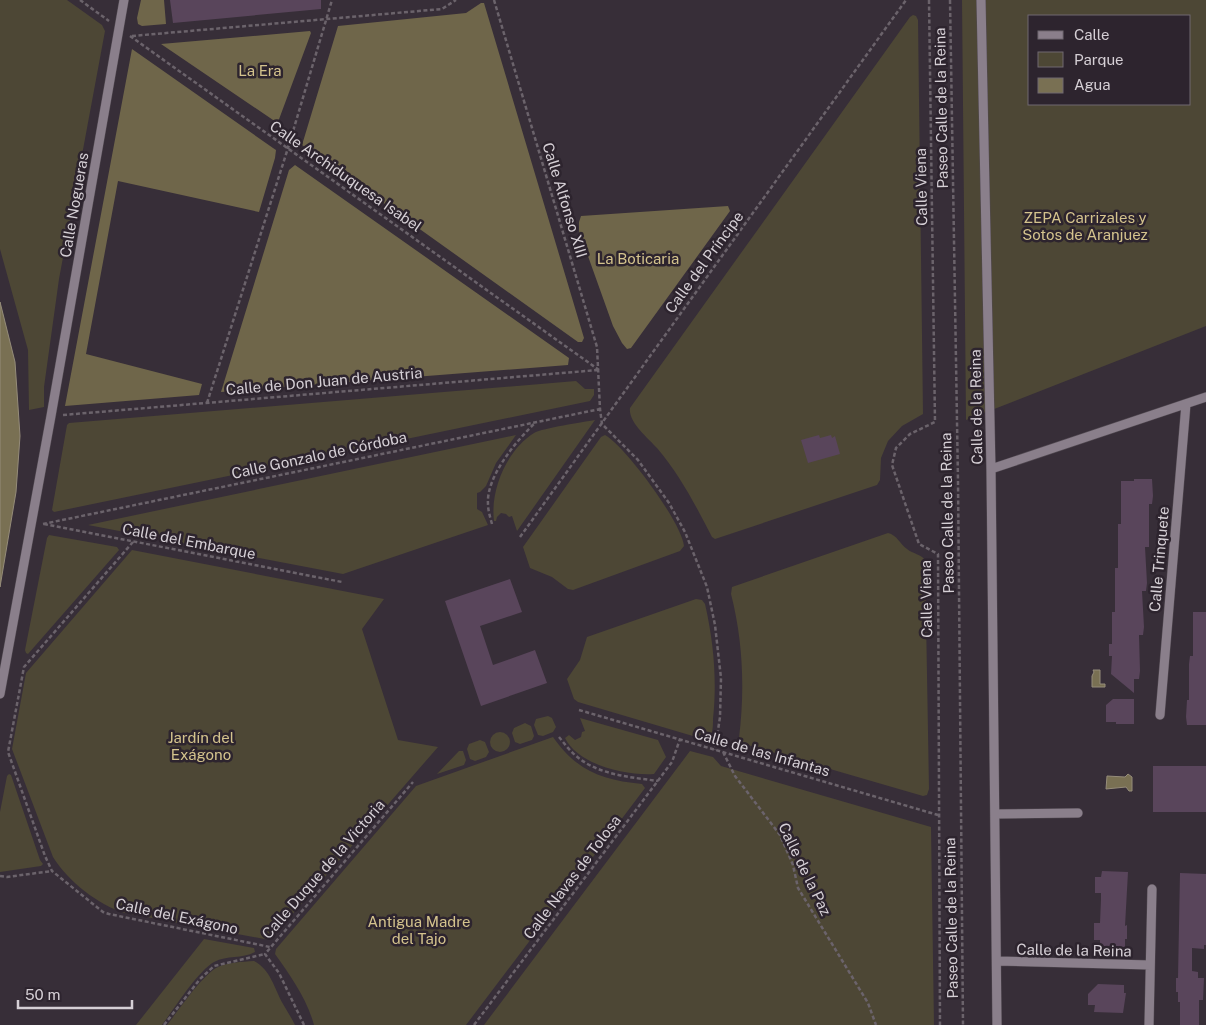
<svg xmlns="http://www.w3.org/2000/svg" width="1206" height="1025" font-family="'Public Sans',sans-serif">
	<rect width="100%" height="100%" fill="#372e38"/>
	<path fill="#4d4735" fill-rule="evenodd" d="M 0,0 L 67,0 L 102,25 L 105,31 L 59,279 L 44,387 L 44,407 L 29,410 L 28,350 L 0,249 Z
		M 962,0 L 1206,0 L 1206,326 L 966,420 ZM 1030,16 L 1190,16 L 1190,104 L 1030,104 Z
		M 913,15 L 916,16 L 918,20 L 923,414 L 902,426 L 888,441 L 881,458 L 880,480 L 877,485 L 715,539 L 712,537 C 696,506 680,475 657,448 C 648,438 628,422 630,408 L 910,17 Z
		M 576,381 L 585,389 L 594,389 L 594,395 L 590,401 L 54,512 L 52,510 L 67,425 L 69,423 Z
		M 595,420 L 517,531 L 512,516 L 509,517 L 506,514 L 501,513 L 497,517 L 496,521 L 494,521 C 490,489 507,450 534,433 C 543,428 583,422 595,420 Z
		M 516,435 L 496,463 L 486,486 L 480,492 L 477,493 L 477,509 L 482,512 L 488,525 L 343,574 L 88,525 Z
		M 605,435 C 626,447 682,523 684,546 L 680,551 L 573,590 L 568,589 L 552,577 L 530,568 L 523,547 L 601,437 Z
		M 888,533 C 897,535 900,544 907,549 C 913,554 921,554 925,560 L 929,789 L 927,795 L 923,796 L 744,744 L 739,738 C 745,689 743,641 731,594 L 732,587 Z
		M 49,535 L 117,547 L 119,550 L 28,654 L 26,653 L 25,650 L 47,538 Z
		M 132,550 L 384,599 L 362,629 L 398,740 L 438,747 L 270,940 L 125,913 C 98,905 68,881 53,857 L 12,749 L 26,673 Z
		M 696,599 L 702,600 L 705,604 C 714,643 717,681 713,719 C 713,726 713,733 709,738 L 703,739 L 578,702 L 574,699 L 567,679 L 580,660 L 587,637 Z
		M 548,716 L 552,718 L 556,727 L 553,732 L 543,736 L 538,735 L 534,725 L 536,719 Z
		M 580,718 L 658,740 L 666,757 L 654,774 C 627,776 578,765 565,738 L 569,735 L 575,740 L 581,737 L 582,732 L 585,731 Z
		M 525,723 L 531,726 L 534,736 L 532,740 L 520,744 L 515,742 L 512,733 L 514,728 Z
		M490 742a10 10 0 1 1 20 0a10 10 0 1 1-20 0Z
		M 553,737 C 577,771 602,780 642,784 L 645,788 L 466,1025 L 314,1025 C 307,999 290,975 275,954 L 276,949 L 416,786 Z
		M 480,740 L 485,742 L 489,752 L 486,757 L 475,761 L 470,759 L 467,749 L 469,744 Z
		M 459,751 L 463,751 L 466,760 L 464,765 L 437,774 Z
		M 690,751 L 713,757 L 721,766 L 931,827 L 934,1025 L 484,1025 Z
		M 9,774 L 11,775 L 40,860 L 43,864 L 41,866 L 0,872 L 0,812 L 7,776 Z
		M 204,939 L 254,948 L 255,952 C 242,959 227,955 214,962 C 197,972 174,1009 162,1025 L 136,1025 Z
		M 254,961 C 271,970 274,988 283,1004 C 287,1011 291,1017 295,1025 L 167,1025 C 179,1010 200,978 216,968 C 227,962 242,962 254,961 Z"/>
	<path fill="#6f664a" d="M 141,0 L 164,0 L 166,24 L 142,26 L 138,24 L 137,18 Z
		M 481,3 L 484,3 L 584,338 L 582,342 L 578,342 L 302,145 L 338,26 L 466,13 Z
		M 310,31 L 311,33 L 278,122 L 276,122 L 161,44 Z
		M 132,49 L 273,148 L 276,150 L 275,158 L 259,212 L 118,181 L 86,354 L 202,384 L 199,395 L 65,406 Z
		M 295,165 L 569,358 L 568,365 L 221,392 L 289,170 Z
		M 728,206 L 730,211 L 631,348 L 627,349 L 622,343 L 613,326 L 579,231 L 579,222 L 581,216 Z"/>
	<path fill="#797053" stroke="#958c7a" d="M 0,302 L 15,362 L 20,436 L 16,492 L 0,587 Z
		M 1093,670 L 1100,670 L 1100,684 L 1105,684 L 1105,687 L 1092,687 L 1092,676 L 1094,672 Z
		M 1128,774 L 1132,777 L 1132,791 L 1129,791 L 1126,787 L 1106,789 L 1107,776 L 1125,777 Z"/>
	<path fill="#59455b" d="M 170,0 L 321,0 L 321,9 L 173,23 Z
		M 819,435 L 820,438 L 831,435 L 832,438 L 835,436 L 840,454 L 808,463 L 801,440 Z
		M 1134,479 L 1152,479 L 1153,496 L 1152,504 L 1149,504 L 1149,547 L 1145,547 L 1147,583 L 1146,591 L 1142,591 L 1144,627 L 1143,635 L 1139,635 L 1140,671 L 1139,679 L 1134,679 L 1134,693 L 1111,674 L 1112,656 L 1109,656 L 1109,644 L 1112,644 L 1112,612 L 1115,612 L 1115,568 L 1118,568 L 1118,524 L 1121,524 L 1121,481 L 1134,481 Z
		M 510,579 L 522,612 L 480,626 L 493,665 L 535,650 L 547,683 L 481,706 L 445,601 Z
		M 1193,612 L 1206,612 L 1206,725 L 1187,725 L 1186,717 L 1187,700 L 1189,700 L 1189,664 L 1190,656 L 1193,656 Z
		M 1113,699 L 1134,699 L 1134,724 L 1116,724 L 1116,722 L 1106,722 L 1106,705 Z
		M 1153,766 L 1206,766 L 1206,812 L 1153,812 Z
		M 1102,871 L 1128,872 L 1125,926 L 1127,925 L 1127,939 L 1125,939 L 1125,947 L 1100,946 L 1100,940 L 1094,940 L 1094,923 L 1100,923 L 1101,899 L 1101,893 L 1095,893 L 1095,877 L 1101,877 Z
		M 1180,873 L 1206,874 L 1206,945 L 1204,945 L 1204,949 L 1192,948 L 1192,971 L 1198,972 L 1198,978 L 1204,978 L 1203,1000 L 1199,1000 L 1199,1025 L 1180,1025 L 1180,1002 L 1178,1002 L 1178,992 L 1176,992 L 1176,978 L 1178,978 Z
		M 1098,984 L 1124,985 L 1124,993 L 1126,993 L 1123,1013 L 1094,1012 L 1095,1005 L 1088,1005 L 1088,994 Z"/>
	<g fill="none" stroke-linecap="round" stroke-linejoin="round">
		<g stroke="#524a52" stroke-width="10">
			<path id="minor" d="M 981,0 L 991,469 L 997,1025
				M 991,469 L 1206,397
				M 0,694 L 51,416 L 124,0
				M 1160,715 L 1186,404
				M 996,814 L 1078,813
				M 997,961 L 1150,965
				M 1149,1025 L 1152,889"/>
		</g>
		<path stroke="#6b636b" stroke-width="2.5" stroke-dasharray="4 2.5" stroke-linecap="butt" d="M 80,0 L 109,21
			M 494,0 L 597,347 L 600,409 L 602,424 L 638,460 L 669,503 L 685,532 L 707,587 L 715,625 L 721,678 L 720,717 L 715,750
			M 929,0 L 935,422 L 910,434 L 896,448 L 892,465 L 919,544 L 938,554 L 940,1025
			M 950,0 L 958,481 L 963,1025
			M 130,36 L 599,370
			M 132,36 L 442,9 L 456,0
			M 207,403 L 288,148 L 332,0
			M 63,415 L 598,370
			M 43,524 L 600,409
			M 44,524 L 342,582
			M 492,524 C 490,517 488,510 488,504 C 486,477 516,441 535,423
			M 520,537 L 906,0
			M 133,542 L 24,667 L 8,752 L 45,856 L 52,871 L 103,912 L 109,914 L 270,947
			M 579,710 L 938,815
			M 559,737 C 564,743 569,750 575,755 C 597,775 630,777 658,781
			M 723,752 L 735,776 L 780,835 L 793,865 L 798,888 L 868,1003 L 876,1025
			M 0,876 L 7,877 L 52,871
			M 164,1025 L 200,979 L 214,966 L 265,954
			M 304,1025 L 279,973 L 265,954 L 413,782
			M 474,1025 L 672,762 L 680,739"/>
		<use href="#minor" stroke="#8a7f8b" stroke-width="9"/>
	</g>
	<g text-anchor="middle" dominant-baseline="central" stroke-width="5" stroke-linejoin="round" paint-order="stroke">
		<g font-size="15" fill="#d4c38d" stroke="#2d242e">
			<text x="260" y="70">La Era</text>
			<text x="1085" y="217">ZEPA Carrizales y<tspan x="1085" dy="17">Sotos de Aranjuez</tspan></text>
			<text x="638" y="258">La Boticaria</text>
			<text x="201" y="737">Jardín del<tspan x="201" dy="17">Exágono</tspan></text>
			<text x="419" y="921">Antigua Madre<tspan x="419" dy="17">del Tajo</tspan></text>
		</g>
		<g font-size="15" fill="#d5cfd5" stroke="#2d242e">
			<text transform="translate(941 108) rotate(-91)">Paseo Calle de la Reina</text>
			<text transform="translate(346 176) rotate(35)">Calle Archiduquesa Isabel</text>
			<text transform="translate(921 187) rotate(-91)">Calle Viena</text>
			<text transform="translate(565 200) rotate(73)">Calle Alfonso XIII</text>
			<text transform="translate(74 205) rotate(-80)">Calle Nogueras</text>
			<text transform="translate(704 262) rotate(-54)">Calle del Príncipe</text>
			<text transform="translate(324 381) rotate(-5)">Calle de Don Juan de Austria</text>
			<text transform="translate(976 407) rotate(-91)">Calle de la Reina</text>
			<text transform="translate(319 455) rotate(-12)">Calle Gonzalo de Córdoba</text>
			<text transform="translate(947 513) rotate(-91)">Paseo Calle de la Reina</text>
			<text transform="translate(189 541) rotate(11)">Calle del Embarque</text>
			<text transform="translate(1159 559) rotate(-85)">Calle Trinquete</text>
			<text transform="translate(926 599) rotate(-91)">Calle Viena</text>
			<text transform="translate(762 752) rotate(16)">Calle de las Infantas</text>
			<text transform="translate(323 869) rotate(-49)">Calle Duque de la Victoria</text>
			<text transform="translate(805 869) rotate(64)">Calle de la Paz</text>
			<text transform="translate(572 877) rotate(-53)">Calle Navas de Tolosa</text>
			<text transform="translate(177 916) rotate(12)">Calle del Exágono</text>
			<text transform="translate(951 918) rotate(-91)">Paseo Calle de la Reina</text>
			<text transform="translate(1074 950) rotate(1)">Calle de la Reina</text>
		</g>
	</g>
	<rect x="1028" y="15" width="162" height="90" fill="#2d242e" stroke="#706871"/>
	<rect x="1038" y="31" width="25" height="8" fill="#8a7f8b" stroke="#706871"/>
	<text x="1074" y="40" font-size="15" fill="#d5cfd5">Calle</text>
	<rect x="1038" y="52" width="25" height="15" fill="#4d4735" stroke="#706871"/>
	<text x="1074" y="65" font-size="15" fill="#d5cfd5">Parque</text>
	<rect x="1038" y="78" width="25" height="15" fill="#797053" stroke="#706871"/>
	<text x="1074" y="90" font-size="15" fill="#d5cfd5">Agua</text>
	<path d="M18 1000v8h114v-8" fill="none" stroke="#d5cfd5" stroke-width="2.5"/>
	<text x="25" y="1000" font-size="15" fill="#d5cfd5" stroke="#2d242e" stroke-width="4" paint-order="stroke">50 m</text>
</svg>
